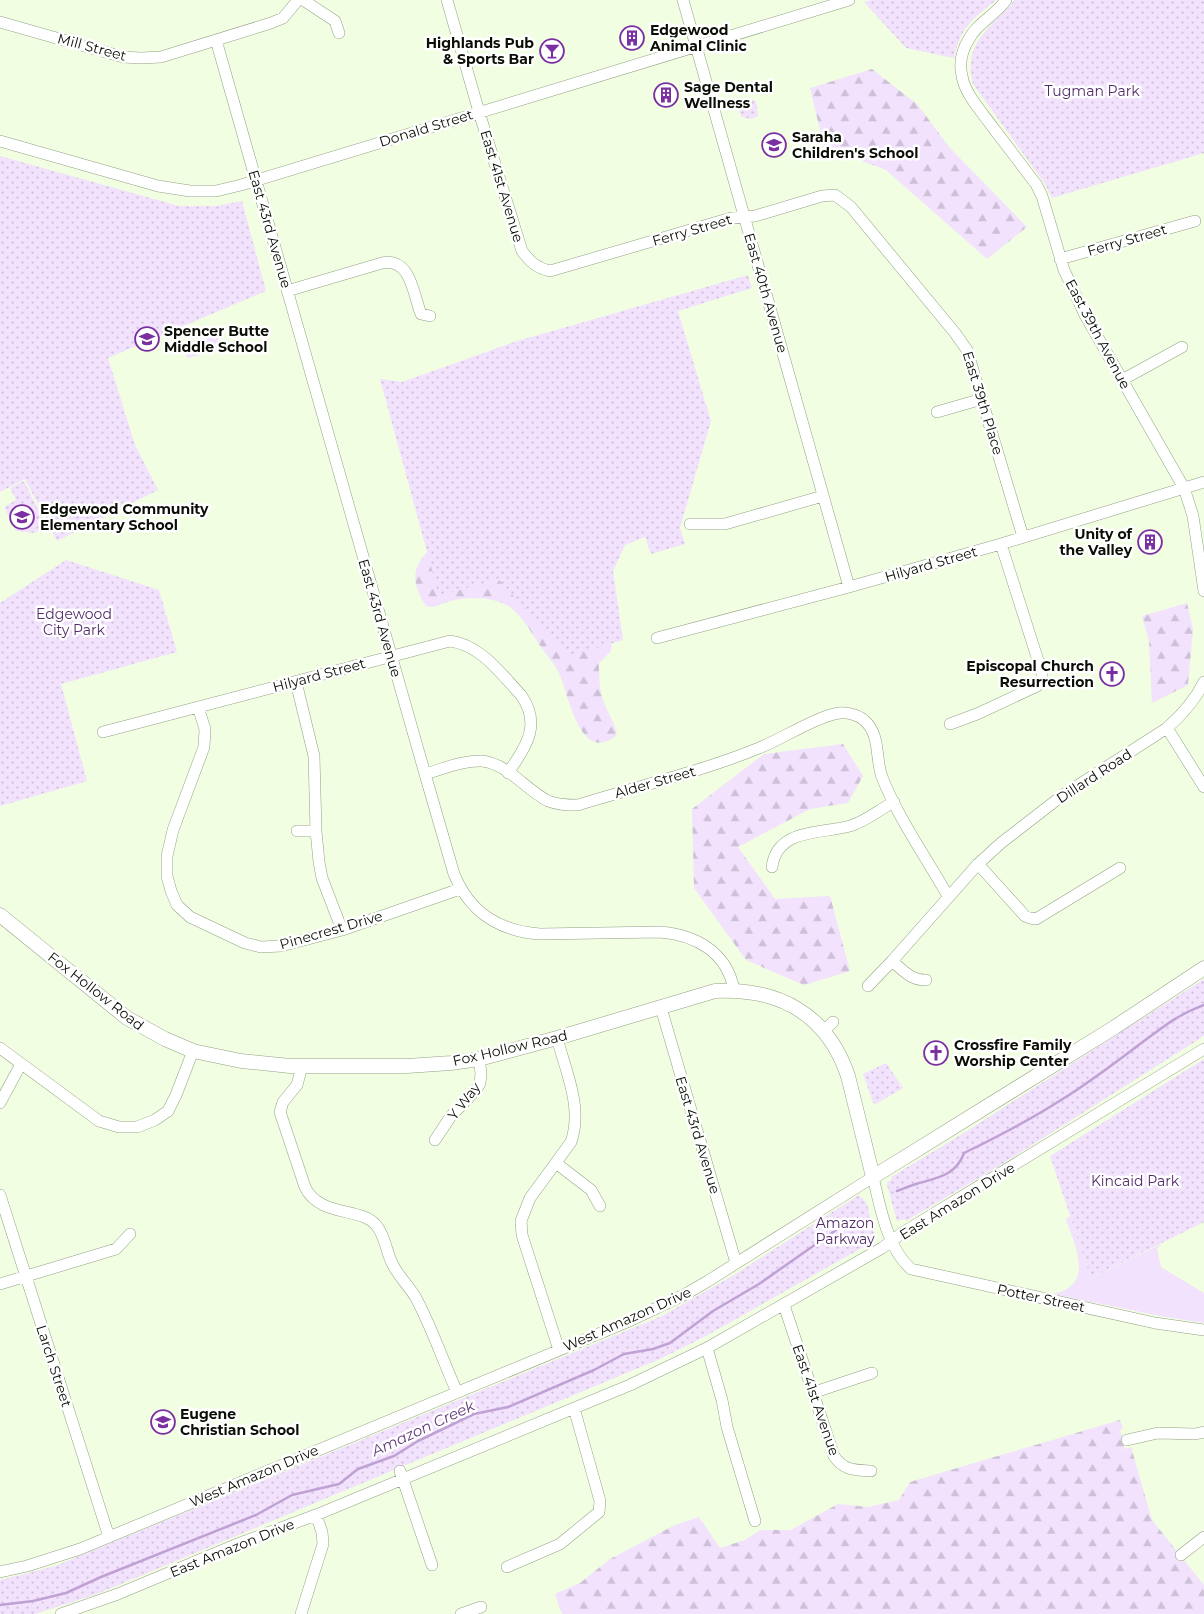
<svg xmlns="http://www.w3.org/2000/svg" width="1204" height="1614" font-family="Montserrat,sans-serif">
	<defs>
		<pattern id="forest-firs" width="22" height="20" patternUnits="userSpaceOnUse" patternTransform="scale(1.25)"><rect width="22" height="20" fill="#f2e2fd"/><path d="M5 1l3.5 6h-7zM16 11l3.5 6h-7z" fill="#cec1d7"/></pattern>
		<pattern id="park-dots" width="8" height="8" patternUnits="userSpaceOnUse" patternTransform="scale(1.25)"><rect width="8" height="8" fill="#f2e2fd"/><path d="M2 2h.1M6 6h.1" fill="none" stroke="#cec1d7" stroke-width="1.8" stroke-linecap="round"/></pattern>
	</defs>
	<rect width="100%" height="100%" fill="#f1fee1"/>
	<path fill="#f2e2fd" d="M 217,334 L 221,349 L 187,358 L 183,344 Z
		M 1070,1216 L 1091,1278 L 1161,1244 L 1157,1249 L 1161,1267 L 1204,1293 L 1204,1323 L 1160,1316 L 1052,1294 C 1096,1286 1075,1247 1066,1219 Z"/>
	<path fill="url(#forest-firs)" d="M 872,69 L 918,105 L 949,147 L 1027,227 L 987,259 L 886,170 L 824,147 L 810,88 Z
		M 599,401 L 612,634 L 611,651 L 599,663 C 599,675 599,688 603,700 C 607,712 614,721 617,734 C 613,739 610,740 604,742 C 577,750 567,688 558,671 C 554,663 548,657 543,650 C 533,636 524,617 510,607 C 495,597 468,596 451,601 C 442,603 435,609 426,606 C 411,583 411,567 431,548 Z
		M 1187,603 L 1193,629 L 1188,685 L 1152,703 L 1149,641 L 1142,616 Z
		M 843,744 L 863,776 L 848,803 L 810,809 L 738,847 L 775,899 L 830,896 L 850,971 L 804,985 L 746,960 L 694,888 L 692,809 L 764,754 Z
		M 1120,1420 L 1123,1428 L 1120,1430 L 1125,1449 L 1131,1447 L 1152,1520 L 1204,1585 L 1204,1614 L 562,1614 L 555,1594 L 580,1583 L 610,1559 L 675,1525 L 699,1517 L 720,1548 L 745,1540 L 760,1530 L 791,1530 L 838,1504 L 868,1507 L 899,1500 L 910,1482 Z"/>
	<path fill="url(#park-dots)" d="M 871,0 L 996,0 C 972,20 961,26 954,58 L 906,48 L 864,2 Z
		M 1014,0 L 1204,0 L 1204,153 L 1052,198 L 1045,184 L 973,84 C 963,45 987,30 1011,5 Z
		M 753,100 L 756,101 L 758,116 L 752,119 L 742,117 L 739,111 L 741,103 Z
		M 0,156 L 179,206 L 216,206 L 242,201 L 266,291 L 108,358 L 135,445 L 158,490 L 57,541 L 25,479 L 0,492 Z
		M 748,275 L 752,288 L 678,311 L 711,421 L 680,528 L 685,544 L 651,554 L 645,537 L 625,545 L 613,571 L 623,640 L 569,656 L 498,579 L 439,596 L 380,379 L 402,382 L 514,342 Z
		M 24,481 L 47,527 L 34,533 L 16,531 L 4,507 L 16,500 L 10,488 Z
		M 66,560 L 159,590 L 177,652 L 61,684 L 87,781 L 0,806 L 0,603 Z
		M 1204,979 L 1204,1036 L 999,1166 L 906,1221 L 905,1219 L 897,1221 L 887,1185 L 887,1182 L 892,1179 L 891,1177 L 967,1131 Z
		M 1204,1059 L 1204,1222 L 1091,1278 L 1050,1156 Z
		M 886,1063 L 903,1088 L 874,1105 L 863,1074 Z
		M 859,1195 L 867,1203 L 874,1233 L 873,1238 L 866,1243 L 867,1245 L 706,1336 L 660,1359 L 97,1594 L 35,1614 L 0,1614 L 0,1580 L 55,1566 L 99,1548 L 662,1316 L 734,1275 Z"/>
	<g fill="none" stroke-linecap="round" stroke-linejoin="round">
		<path stroke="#c0a1d4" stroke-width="2.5" d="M 897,1191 C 903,1189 909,1186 916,1184 C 936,1178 956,1176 964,1153 C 997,1137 1030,1120 1061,1100 C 1087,1084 1112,1065 1136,1047 C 1161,1029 1174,1016 1204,1005
			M 0,1605 L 33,1601 L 66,1593 L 101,1577 L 256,1515 L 292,1495 L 339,1484 L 358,1469 L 394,1456 L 418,1441 L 474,1414 L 508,1407 L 594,1370 L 624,1354 L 653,1349 L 670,1343 L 713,1311 L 759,1284 L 836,1230"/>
		<g stroke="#93a085" stroke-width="12">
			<path id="minor" d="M 303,0 L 335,21 L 339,33
				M 447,0 L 479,112 L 522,251 C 530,262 537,268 550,271 L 731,218 L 755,216 L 822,196 L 835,195 L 851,207 L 955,333 L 967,350 L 1023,537
				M 683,0 L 849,587
				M 1006,0 C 996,15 977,23 969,39 C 962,50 959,63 962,76 C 965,95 983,113 994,129 C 1008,147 1022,166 1036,184 L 1042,196 L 1064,270 L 1085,315 L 1184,488 L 1193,516 L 1204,591
				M 0,22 L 123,57 L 141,58 L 161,57 L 271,23 L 283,18 L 298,0
				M 216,40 L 425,774 L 454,874 C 470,913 499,931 540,934 L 660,932 C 696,935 727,952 734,990
				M 0,141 L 158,186 L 190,191 L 216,191 L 241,185 L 849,0
				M 1060,259 L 1195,221
				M 287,291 L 382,263 C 411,257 413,294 421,314 L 430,316
				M 1122,380 L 1182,347
				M 937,412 L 982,399
				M 690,524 L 725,524 L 823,496
				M 657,638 L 849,587 L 1001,544 L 1204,482
				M 296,682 L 314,756 L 316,831
				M 198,707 L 205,729 L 204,747 L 173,830 L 167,856 L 167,876 L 171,891 L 177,905 L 190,917 L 245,943 L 261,947 L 281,946 L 342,930 L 460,889
				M 950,724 L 977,714 L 1037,686 L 1042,679 L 1042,673 L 1001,544
				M 1167,728 L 1204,787
				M 103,732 L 450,641 C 481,645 501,674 521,695 C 542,725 526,746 508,773
				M 425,774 C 443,769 463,760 482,761 C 508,764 525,789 548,801 C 558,805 568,805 578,805 C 639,786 700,772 759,748 C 782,739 815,717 839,713 C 847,712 858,715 864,720 C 881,735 875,758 882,777 C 897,816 927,859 948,896
				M 297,831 L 316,831 L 319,862 L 322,878 L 342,930
				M 978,864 L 1025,916 L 1030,918 L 1036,919 L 1120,868
				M 772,867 C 777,828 821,834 850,826 C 865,822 880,809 894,802
				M 892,961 C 903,970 910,980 926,980
				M 868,986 L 892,961 L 978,864 L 1001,843 L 1063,795 L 1167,728 C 1182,715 1195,700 1204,682
				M 661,1008 L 736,1263
				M 824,1031 L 833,1022
				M 557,1038 C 566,1072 583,1108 571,1142 L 530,1198 L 521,1221 L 522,1235 L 559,1350
				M 0,1048 L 99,1121 L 119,1127 L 137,1127 L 155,1120 L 168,1111 L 176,1095 L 193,1051
				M 302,1066 L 297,1085 L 283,1102 L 280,1112 L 305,1187 C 319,1217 361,1207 376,1225 C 385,1235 386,1251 392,1263 C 398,1276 409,1286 416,1298 C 432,1328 443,1361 457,1392
				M 0,1103 L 21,1064
				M 435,1140 L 451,1116 L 476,1090 L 480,1083 L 481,1073 L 479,1059
				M 556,1163 L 591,1190 L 600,1206
				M 0,1195 L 109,1537
				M 0,1284 L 116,1249 L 130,1234
				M 784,1305 L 834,1456 C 844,1471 855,1470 871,1471
				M 707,1348 L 722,1400 L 727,1427 L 755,1521
				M 812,1393 L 872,1373
				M 1127,1440 L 1158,1433 L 1195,1434 L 1204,1432
				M 400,1471 L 432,1565
				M 1181,1555 L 1204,1537
				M 507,1567 L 560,1544 L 599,1512 L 600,1501 L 574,1408
				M 0,1572 L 27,1566 L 80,1549 L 627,1322 L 684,1295 L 708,1281 L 873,1177 C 880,1206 887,1248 911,1269 L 1155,1323 L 1204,1330
				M 61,1614 L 118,1594 L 235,1545 L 316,1515 L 630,1385 L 707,1348 L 882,1248 L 902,1233 L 1204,1049
				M 301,1614 L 323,1544 L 322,1532 L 316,1515
				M 461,1614 L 481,1607"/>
		</g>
		<g stroke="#93a085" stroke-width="15">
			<path id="major" d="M 0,915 L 127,1018 L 165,1039 L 193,1051 L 241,1061 L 290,1066 L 407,1066 L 451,1063 L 479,1059 L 557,1038 L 715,991 C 779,988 827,1014 848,1076 L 873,1177 L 1115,1027 L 1204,968"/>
		</g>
		<use href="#minor" stroke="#fff" stroke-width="11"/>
		<use href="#major" stroke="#fff" stroke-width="14"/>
	</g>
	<defs>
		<g id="building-ring" transform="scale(1.25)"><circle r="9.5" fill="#fff" stroke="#7b30a2" stroke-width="1.5"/><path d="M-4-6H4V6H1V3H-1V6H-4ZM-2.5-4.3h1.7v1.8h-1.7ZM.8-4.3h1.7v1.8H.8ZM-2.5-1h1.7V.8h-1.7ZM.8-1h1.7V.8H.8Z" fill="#7b30a2"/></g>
		<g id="bar-ring" transform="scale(1.25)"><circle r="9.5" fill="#fff" stroke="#7b30a2" stroke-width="1.5"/><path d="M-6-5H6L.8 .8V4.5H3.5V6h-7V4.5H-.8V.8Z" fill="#7b30a2"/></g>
		<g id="school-ring" transform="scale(1.25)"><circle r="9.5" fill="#fff" stroke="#7b30a2" stroke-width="1.5"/><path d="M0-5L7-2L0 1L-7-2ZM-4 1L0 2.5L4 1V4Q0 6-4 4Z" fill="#7b30a2"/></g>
		<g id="church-ring" transform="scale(1.25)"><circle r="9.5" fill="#fff" stroke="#7b30a2" stroke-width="1.5"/><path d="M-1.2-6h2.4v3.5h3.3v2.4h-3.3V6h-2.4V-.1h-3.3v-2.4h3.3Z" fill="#7b30a2"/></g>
	</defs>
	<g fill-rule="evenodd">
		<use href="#building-ring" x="632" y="38"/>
		<use href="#bar-ring" x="552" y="51"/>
		<use href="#building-ring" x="666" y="95"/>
		<use href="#school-ring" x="774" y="145"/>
		<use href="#school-ring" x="147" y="339"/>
		<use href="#school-ring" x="22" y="517"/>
		<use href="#building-ring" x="1150" y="542"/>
		<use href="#church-ring" x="1112" y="674"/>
		<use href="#church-ring" x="936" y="1053"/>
		<use href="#school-ring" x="163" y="1422"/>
	</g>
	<g text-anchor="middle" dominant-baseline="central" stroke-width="5" stroke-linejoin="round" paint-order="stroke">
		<g font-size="14" font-weight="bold" fill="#0a0e05" stroke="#fff" text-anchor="start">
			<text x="650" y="30">Edgewood<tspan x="650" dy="16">Animal Clinic</tspan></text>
			<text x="534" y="43" text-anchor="end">Highlands Pub<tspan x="534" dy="16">&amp; Sports Bar</tspan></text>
			<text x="684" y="87">Sage Dental<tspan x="684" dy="16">Wellness</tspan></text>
			<text x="792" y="137">Saraha<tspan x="792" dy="16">Children's School</tspan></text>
			<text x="164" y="331">Spencer Butte<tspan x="164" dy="16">Middle School</tspan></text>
			<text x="40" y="509">Edgewood Community<tspan x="40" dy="16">Elementary School</tspan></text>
			<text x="1132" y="534" text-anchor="end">Unity of<tspan x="1132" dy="16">the Valley</tspan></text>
			<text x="1094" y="666" text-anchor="end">Episcopal Church<tspan x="1094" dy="16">Resurrection</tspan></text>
			<text x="954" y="1045">Crossfire Family<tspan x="954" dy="16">Worship Center</tspan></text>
			<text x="180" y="1414">Eugene<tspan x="180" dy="16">Christian School</tspan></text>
		</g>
		<g font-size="14" fill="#0a0e05" stroke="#fff">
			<text transform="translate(92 47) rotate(15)">Mill Street</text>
			<text transform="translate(426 128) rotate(-17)">Donald Street</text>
			<text transform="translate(502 186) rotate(73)">East 41st Avenue</text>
			<text transform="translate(270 229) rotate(74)">East 43rd Avenue</text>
			<text transform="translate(692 230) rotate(-16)">Ferry Street</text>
			<text transform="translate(1127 240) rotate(-16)">Ferry Street</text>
			<text transform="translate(766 293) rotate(74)">East 40th Avenue</text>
			<text transform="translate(1098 334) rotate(62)">East 39th Avenue</text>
			<text transform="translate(983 403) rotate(73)">East 39th Place</text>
			<text transform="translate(931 564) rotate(-16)">Hilyard Street</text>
			<text transform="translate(380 618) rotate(74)">East 43rd Avenue</text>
			<text transform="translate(319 675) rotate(-15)">Hilyard Street</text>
			<text transform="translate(1094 776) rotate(-33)">Dillard Road</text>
			<text transform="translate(655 782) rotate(-16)">Alder Street</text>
			<text transform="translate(331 930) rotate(-16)">Pinecrest Drive</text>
			<text transform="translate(96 991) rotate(38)">Fox Hollow Road</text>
			<text transform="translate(510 1048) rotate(-13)">Fox Hollow Road</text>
			<text transform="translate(464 1101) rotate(-52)">Y Way</text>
			<text transform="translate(698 1135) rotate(73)">East 43rd Avenue</text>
			<text transform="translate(957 1201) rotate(-32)">East Amazon Drive</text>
			<text transform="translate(1041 1298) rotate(12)">Potter Street</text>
			<text transform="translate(627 1319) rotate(-24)">West Amazon Drive</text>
			<text transform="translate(54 1366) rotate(72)">Larch Street</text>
			<text transform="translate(816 1400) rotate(71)">East 41st Avenue</text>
			<text transform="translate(254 1476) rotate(-23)">West Amazon Drive</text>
			<text transform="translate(232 1548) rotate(-22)">East Amazon Drive</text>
		</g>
		<g font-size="14" fill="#522b68" stroke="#fff">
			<text x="1092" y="91">Tugman Park</text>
			<text x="74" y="614">Edgewood<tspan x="74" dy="16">City Park</tspan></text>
			<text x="1135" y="1181">Kincaid Park</text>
			<text x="845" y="1223">Amazon<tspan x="845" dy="16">Parkway</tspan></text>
		</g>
		<g font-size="15" font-style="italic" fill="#603877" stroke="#fff">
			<text transform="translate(423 1428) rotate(-25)">Amazon Creek</text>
		</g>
	</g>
</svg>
